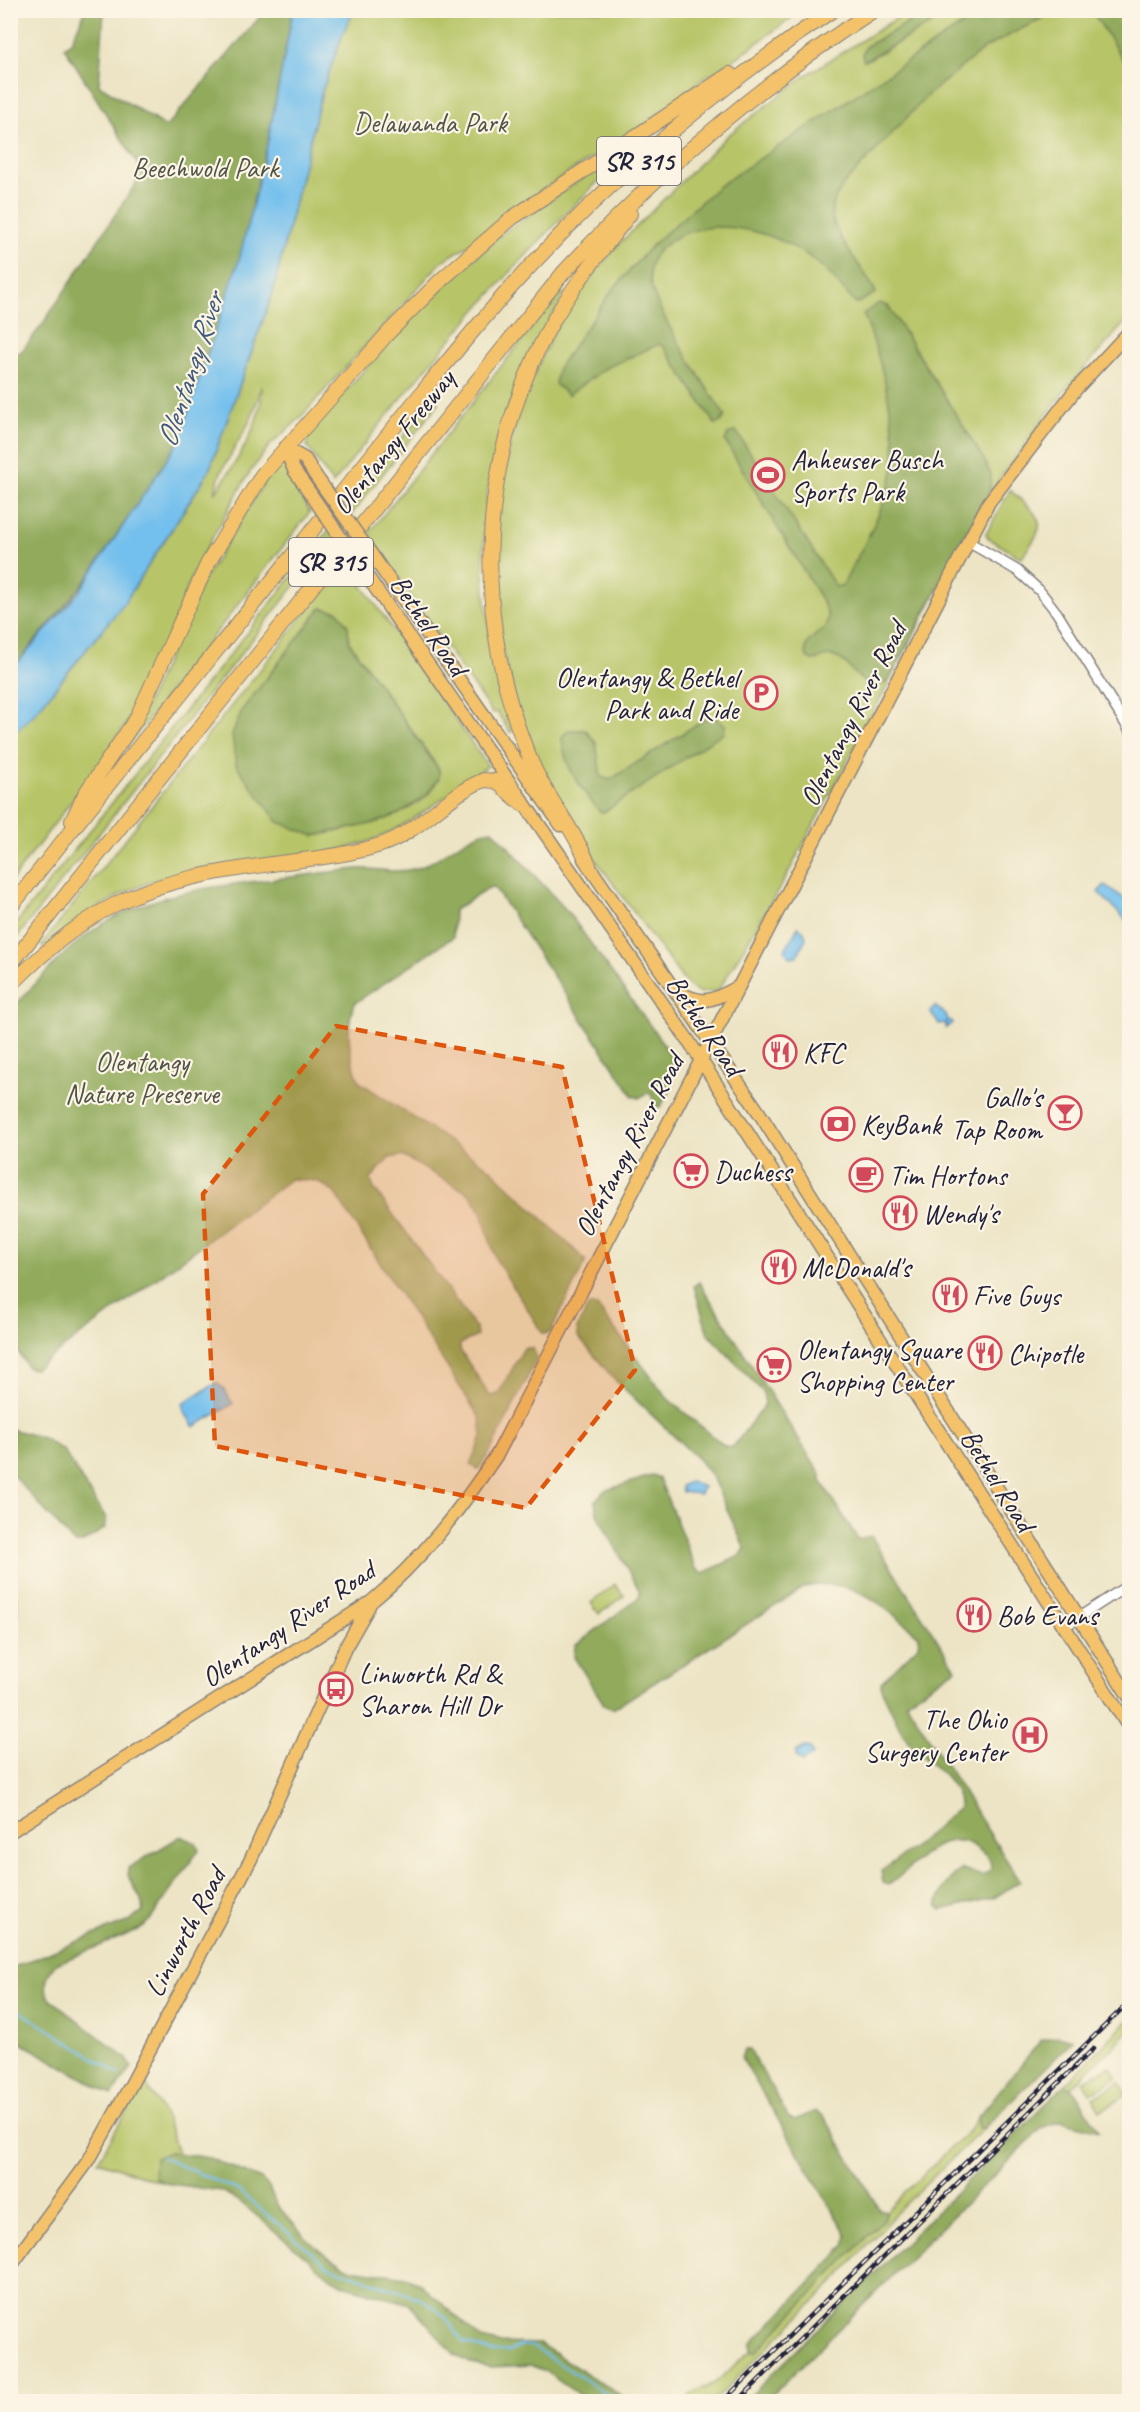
<svg xmlns="http://www.w3.org/2000/svg" width="1140" height="2412" font-family="Caveat,sans-serif">
	<rect width="100%" height="100%" fill="#fcf5e5"/>
	<filter id="ink" filterUnits="userSpaceOnUse"><feTurbulence type="fractalNoise" baseFrequency=".0167" numOctaves="2"/><feDisplacementMap in="SourceGraphic" scale="12" xChannelSelector="R" yChannelSelector="G"/><feConvolveMatrix kernelMatrix="1 2 1 2 8 2 1 2 1" color-interpolation-filters="sRGB"/></filter>
	<filter id="wash" filterUnits="userSpaceOnUse"><feTurbulence type="fractalNoise" baseFrequency=".008" numOctaves="4" result="noise"/><feDisplacementMap in="SourceGraphic" scale="24" xChannelSelector="R" yChannelSelector="G"/><feGaussianBlur stdDeviation="1.35" result="paint"/><feColorMatrix in="noise" values="0 0 0 0 0 0 0 0 0 0 0 0 0 0 0 0 0 1.4 0 .05"/><feComposite in="paint" operator="in"/></filter>
	<g filter="url(#wash)">
		<rect width="100%" height="100%" fill="#ece4c4"/>
		<path fill="#b7c567" stroke="#6c7451" stroke-width="1.5" fill-rule="evenodd" d="M 354,11 L 801,11 L 714,74 L 709,74 L 641,127 L 568,173 L 496,222 L 471,244 L 442,261 L 298,420 L 269,446 L 248,475 L 197,565 L 160,656 L 126,724 L 101,762 L 11,881 L 11,736 L 34,714 L 125,602 L 209,471 L 273,292 L 322,91 L 345,28 ZM 262,386 C 262,425 236,464 214,494 L 221,472 L 251,419 Z
			M 908,11 L 929,11 L 865,47 L 867,60 L 954,11 L 1129,11 L 1129,318 L 1066,389 L 989,493 L 785,879 L 718,991 L 698,993 L 684,981 L 593,856 L 568,814 L 537,760 L 515,704 L 499,636 L 493,572 L 498,496 L 519,408 L 555,328 L 580,291 L 614,249 L 727,136 L 806,75 Z
			M 627,148 L 630,149 L 629,152 C 519,255 425,366 333,484 L 307,446 L 308,433 L 413,315 L 501,234 Z
			M 561,291 L 564,293 C 549,324 530,355 517,387 C 468,500 478,617 513,731 L 510,732 L 497,712 L 492,713 L 368,534 Z
			M 433,399 L 439,403 L 11,945 L 11,930 Z
			M 283,464 L 296,482 L 294,487 L 310,512 L 126,748 L 203,581 L 272,470 Z
			M 1010,490 C 1043,520 1050,520 1021,558 L 988,538 L 986,534 Z
			M 346,562 L 488,766 C 449,793 409,828 364,843 C 289,868 204,856 131,890 C 99,904 71,927 43,948 L 41,945 ZM 348,626 L 349,642 L 439,769 C 438,816 348,829 314,836 Z
			M 615,1584 L 624,1596 L 599,1614 L 591,1603 Z
			M 1129,2019 L 1129,2031 L 1072,2087 L 1065,2085 Z
			M 1110,2066 L 1117,2078 L 1090,2094 L 1083,2081 Z
			M 144,2081 L 164,2113 L 178,2153 L 169,2152 L 154,2176 L 164,2183 L 98,2161 Z
			M 1120,2082 L 1127,2095 L 1100,2111 L 1093,2098 Z
			M 978,2117 L 978,2128 L 984,2128 L 895,2214 L 838,2278 L 714,2401 L 684,2402 C 696,2387 698,2392 711,2385 C 726,2377 736,2360 751,2351 L 755,2352 L 885,2218 L 886,2211 L 970,2129 Z"/>
		<path fill="#91aa5c" stroke="#5a664c" stroke-width="1.5" d="M 85,11 L 104,11 L 99,85 L 166,127 L 265,11 L 293,11 L 267,146 L 239,260 L 178,443 L 87,579 L 11,670 L 11,357 L 22,351 L 42,325 L 143,173 L 64,47 L 71,42 Z
			M 929,11 L 954,11 L 864,61 L 862,55 L 865,47 Z
			M 983,11 L 1056,11 L 985,48 L 929,94 L 843,185 C 838,194 831,204 832,215 C 835,239 866,270 876,293 L 856,304 C 843,290 830,272 815,261 C 777,232 712,212 669,242 C 655,252 648,261 650,280 C 654,311 706,385 725,416 L 721,422 L 715,424 L 664,347 L 659,344 L 606,368 L 568,395 L 555,384 L 558,368 L 611,292 L 651,246 L 720,185 Z
			M 1092,11 L 1129,11 L 1129,69 Z
			M 879,303 L 888,306 L 982,456 L 991,475 L 989,493 L 887,682 C 858,696 855,660 831,656 C 826,656 818,659 812,660 L 807,657 C 799,635 829,635 828,617 C 828,612 823,604 821,599 L 725,441 L 728,434 L 736,431 L 836,587 L 843,585 C 860,551 881,517 891,480 C 903,441 880,352 863,314 Z
			M 321,608 L 338,611 L 348,626 L 349,642 L 439,770 L 439,778 L 426,796 L 399,814 L 375,823 L 314,836 L 278,822 L 236,765 L 232,735 L 242,710 Z
			M 716,718 L 725,725 L 724,732 L 604,812 L 600,812 C 582,790 563,766 562,737 L 569,730 L 586,730 L 596,743 L 601,777 L 610,780 L 705,719 Z
			M 493,830 L 568,912 L 670,1053 L 674,1063 L 667,1074 L 672,1088 L 660,1107 L 655,1106 L 651,1094 L 647,1093 L 639,1098 L 633,1096 L 494,887 L 489,888 L 454,910 L 453,937 L 355,1003 C 344,1025 350,1061 360,1082 L 491,1169 L 586,1261 L 550,1333 L 543,1334 L 496,1260 L 481,1211 L 470,1194 L 402,1156 L 389,1158 L 371,1179 L 373,1187 L 476,1328 L 477,1336 L 460,1344 L 460,1350 L 490,1396 L 498,1394 L 524,1348 L 533,1348 L 537,1359 L 489,1454 L 478,1469 L 470,1465 L 482,1437 L 480,1418 L 334,1192 L 317,1181 L 291,1179 L 35,1369 L 28,1368 L 11,1340 L 11,1010 C 31,989 51,965 74,945 C 129,897 198,888 268,880 C 298,876 328,872 358,869 C 375,868 392,873 408,870 C 440,866 461,833 493,830 Z
			M 699,1282 L 821,1475 L 821,1481 L 858,1539 L 871,1536 L 956,1669 L 906,1702 L 1020,1881 L 994,1898 L 941,1910 L 937,1905 C 942,1888 948,1878 963,1869 L 982,1876 L 991,1870 L 990,1861 C 953,1815 923,1858 889,1885 L 883,1883 L 881,1871 L 907,1853 L 959,1808 C 961,1781 928,1764 913,1747 C 899,1732 891,1707 881,1689 L 881,1682 L 918,1646 L 919,1636 C 885,1607 853,1575 805,1587 L 613,1709 L 605,1706 L 574,1657 L 575,1646 L 639,1597 L 640,1592 L 597,1514 L 595,1501 L 604,1491 L 653,1475 L 659,1478 L 696,1569 L 703,1573 L 740,1556 L 745,1549 L 712,1477 L 699,1460 L 615,1380 L 578,1337 L 577,1328 L 589,1305 L 597,1306 L 668,1399 L 725,1446 L 733,1447 L 765,1404 L 763,1392 L 711,1337 L 706,1328 L 694,1286 Z
			M 11,1429 L 43,1438 L 63,1450 L 106,1518 L 105,1528 L 82,1543 L 74,1543 L 11,1473 Z
			M 10,1582 L 17,1598 L 17,1615 L 11,1619 Z
			M 181,1836 L 196,1843 L 199,1850 L 148,1923 L 138,1930 L 56,1964 C 46,1975 44,1983 48,1997 L 126,2058 L 132,2067 L 112,2095 L 11,2037 L 11,1968 L 129,1921 L 143,1911 C 144,1894 126,1884 128,1868 Z
			M 1058,2036 L 1073,2040 L 984,2128 L 978,2128 L 978,2117 L 1041,2040 Z
			M 745,2050 L 750,2050 L 789,2118 L 795,2120 L 816,2111 L 824,2116 L 879,2209 L 886,2211 L 885,2218 L 755,2353 L 751,2351 L 751,2344 L 845,2246 L 847,2235 L 741,2057 Z
			M 1065,2085 L 1072,2087 L 1099,2131 L 1062,2121 L 1043,2127 L 766,2401 L 745,2401 Z
			M 169,2152 L 209,2158 L 261,2179 L 269,2187 L 276,2204 L 308,2240 L 330,2258 L 352,2269 L 406,2277 L 419,2283 L 482,2339 L 498,2343 L 540,2344 L 629,2401 L 588,2401 L 543,2370 L 530,2365 L 490,2367 L 470,2363 L 454,2354 L 410,2304 L 346,2286 L 331,2278 L 239,2201 L 222,2191 L 164,2183 L 154,2176 L 155,2158 Z"/>
		<path fill="#73bfed" stroke="#4a7094" stroke-width="1.5" d="M 293,11 L 354,11 L 345,28 L 322,91 L 273,292 L 209,471 L 125,602 L 34,714 L 11,736 L 11,670 L 79,592 L 178,443 L 239,260 L 267,146 Z
			M 1105,885 L 1129,902 L 1129,923 L 1098,892 Z
			M 798,927 L 804,931 L 806,938 L 797,956 L 789,957 L 785,950 Z
			M 935,1006 L 947,1016 L 947,1022 L 949,1020 L 952,1023 L 946,1028 L 945,1023 L 939,1024 L 930,1012 Z
			M 217,1383 L 223,1388 L 233,1404 L 194,1427 L 184,1411 L 183,1403 Z
			M 691,1481 L 703,1487 L 700,1494 L 682,1492 L 681,1486 Z
			M 805,1747 L 810,1748 L 813,1755 L 802,1762 L 796,1757 L 796,1752 Z"/>
		<g fill="none" stroke-linecap="round" stroke-linejoin="round">
			<path stroke="#73bfed" stroke-width="2" d="M 10,2005 L 119,2074
				M 161,2157 L 239,2191 L 328,2266 L 421,2299 L 444,2315 L 463,2342 L 491,2352 L 509,2351 L 522,2345 L 532,2346 L 619,2402"/>
		</g>
	</g>
	<g filter="url(#ink)">
		<g fill="none" stroke-linecap="round" stroke-linejoin="round">
			<g stroke="#878380" stroke-width="12">
				<path id="minor" d="M 967,541 L 1018,571 L 1039,590 L 1057,613 L 1130,731
					M 1064,1627 L 1130,1584"/>
			</g>
			<g stroke="#878380" stroke-width="15">
				<path id="major" d="M 285,448 L 294,470 L 306,487
					M 285,448 L 305,459 L 315,475
					M 367,548 L 561,825
					M 356,560 L 690,1043 L 1130,1729
					M 584,859 L 758,1111 L 1130,1698
					M 679,992 C 704,1007 715,999 738,987
					M 10,1832 L 371,1602 C 422,1560 461,1508 498,1453 L 989,502 L 1076,389 L 1130,331
					M 10,2267 L 89,2160 L 132,2083 L 251,1859 L 345,1648 L 369,1606"/>
			</g>
			<g stroke="#878380" stroke-width="16">
				<path id="highway" d="M 72,821 L 85,794 L 136,719 L 208,563 L 262,475 L 389,332 L 441,280 L 512,218 L 730,74
					M 589,865 C 573,826 543,794 528,754 C 472,615 478,461 549,328 C 571,288 602,250 630,214
					M 10,908 C 100,793 193,681 283,567 C 356,476 427,383 504,295 C 601,186 712,91 833,10
					M 10,965 L 564,272 C 657,172 759,85 874,10
					M 10,986 C 96,898 153,880 272,864 C 307,859 345,856 380,845 C 419,833 446,795 484,780 L 496,781 L 522,804"/>
			</g>
			<use href="#minor" stroke="#fff" stroke-width="9"/>
			<use href="#major" stroke="#f4c26a" stroke-width="12"/>
			<use href="#highway" stroke="#f4c26a" stroke-width="14"/>
			<g stroke="#22223b" stroke-width="4.5">
				<path id="rail" d="M 722,2402 L 1130,2001
					M 737,2402 L 1093,2049"/>
			</g>
			<use href="#rail" stroke="#fcf5e5" stroke-width="2" stroke-dasharray="7" stroke-linecap="butt"/>
			<g stroke="#878380" stroke-width="15" stroke-linecap="butt">
				<path id="major-bridge" d="M 315,475 L 367,548
					M 306,487 L 356,560"/>
			</g>
			<use href="#major-bridge" stroke="#f4c26a" stroke-width="12"/>
		</g>
	</g>
	<path fill="#de560e" fill-opacity="0.2" stroke="#de560e" stroke-width="4.5" stroke-dasharray="12 8" stroke-linejoin="round" d="M 336,1026 L 562,1067 L 635,1370 L 526,1508 L 215,1446 L 203,1194 Z"/>
	<defs>
		<g id="stadium-ring" transform="scale(1.725)"><circle r="9.5" fill="#fcf5e5" stroke="#d1495b" stroke-width="1.5"/><path d="M0-5a6.5 5 0 1 0 0 10a6.5 5 0 1 0 0-10ZM-3.5-1.8h7v3.6h-7Z" fill="#d1495b"/></g>
		<g id="parking-ring" transform="scale(1.725)"><circle r="9.5" fill="#fcf5e5" stroke="#d1495b" stroke-width="1.5"/><path d="M-3.5-5.5H1a3.5 3.5 0 0 1 0 7H-1V5.5H-3.5ZM-1-3.4V-.6H.8a1.4 1.4 0 0 0 0-2.8Z" fill="#d1495b"/></g>
		<g id="restaurant-ring" transform="scale(1.725)"><circle r="9.5" fill="#fcf5e5" stroke="#d1495b" stroke-width="1.5"/><path d="M-5-6h1v4h1v-4h1v4h1v-4h1v5L-1.5 .5V6h-2V.5L-5-1ZM5-6V6H3V1.5H1.5Q1.5-4 5-6Z" fill="#d1495b"/></g>
		<g id="bar-ring" transform="scale(1.725)"><circle r="9.5" fill="#fcf5e5" stroke="#d1495b" stroke-width="1.5"/><path d="M-6-5H6L.8 .8V4.5H3.5V6h-7V4.5H-.8V.8Z" fill="#d1495b"/></g>
		<g id="bank-ring" transform="scale(1.725)"><circle r="9.5" fill="#fcf5e5" stroke="#d1495b" stroke-width="1.5"/><path d="M-6-4H6V4H-6ZM0-2.3a2.3 2.3 0 1 0 0 4.6a2.3 2.3 0 1 0 0-4.6Z" fill="#d1495b"/></g>
		<g id="supermarket-ring" transform="scale(1.725)"><circle r="9.5" fill="#fcf5e5" stroke="#d1495b" stroke-width="1.5"/><path d="M-6-5.5h2.5l.6 2H6L4.5 2H-2.5L-4.4-4H-6ZM-1.5 3.2a1.3 1.3 0 1 0 .1 0ZM3 3.2a1.3 1.3 0 1 0 .1 0Z" fill="#d1495b"/></g>
		<g id="cafe-ring" transform="scale(1.725)"><circle r="9.5" fill="#fcf5e5" stroke="#d1495b" stroke-width="1.5"/><path d="M-5.5-4.5H6V0H3Q3 3.5 0 3.5H-2.5Q-5.5 3.5-5.5 0ZM3-3.2v2h1.7v-2ZM-6 4.5H4V6H-6Z" fill="#d1495b"/></g>
		<g id="bus-ring" transform="scale(1.725)"><circle r="9.5" fill="#fcf5e5" stroke="#d1495b" stroke-width="1.5"/><path d="M-5-6H5V4H4V6H2V4H-2V6H-4V4H-5ZM-3.5-4V0h7V-4ZM-3.5 1.2v1.5H-2V1.2ZM2 1.2v1.5H3.5V1.2Z" fill="#d1495b"/></g>
		<g id="hospital-ring" transform="scale(1.725)"><circle r="9.5" fill="#fcf5e5" stroke="#d1495b" stroke-width="1.5"/><path d="M-5-5h3v3.5h4V-5h3V5h-3V1.5h-4V5h-3Z" fill="#d1495b"/></g>
	</defs>
	<g fill-rule="evenodd">
		<use href="#stadium-ring" x="768" y="475"/>
		<use href="#parking-ring" x="761" y="693"/>
		<use href="#restaurant-ring" x="780" y="1052"/>
		<use href="#bar-ring" x="1065" y="1113"/>
		<use href="#bank-ring" x="838" y="1124"/>
		<use href="#supermarket-ring" x="691" y="1171"/>
		<use href="#cafe-ring" x="866" y="1175"/>
		<use href="#restaurant-ring" x="900" y="1213"/>
		<use href="#restaurant-ring" x="779" y="1267"/>
		<use href="#restaurant-ring" x="950" y="1295"/>
		<use href="#restaurant-ring" x="985" y="1353"/>
		<use href="#supermarket-ring" x="774" y="1365"/>
		<use href="#restaurant-ring" x="974" y="1615"/>
		<use href="#bus-ring" x="336" y="1689"/>
		<use href="#hospital-ring" x="1030" y="1735"/>
	</g>
	<g text-anchor="middle" dominant-baseline="central" stroke-width="4.5" stroke-linejoin="round" paint-order="stroke">
		<g fill="#fcf5e5" stroke="#63616e" stroke-width="1.5">
			<rect x="597" y="137" width="84" height="48" rx="4.5"/>
			<rect x="289" y="538" width="84" height="48" rx="4.5"/>
		</g>
		<g font-size="27" font-weight="bold" fill="#22223b">
			<text x="639" y="161">SR 315</text>
			<text x="331" y="562">SR 315</text>
		</g>
		<g font-size="28" fill="#4f5348" stroke="#fcf5e5">
			<text x="430" y="122">Delawanda Park</text>
			<text x="205" y="167">Beechwold Park</text>
			<text x="142" y="1061">Olentangy<tspan x="142" dy="32">Nature Preserve</tspan></text>
		</g>
		<g font-size="28" fill="#22223b" stroke="#fcf5e5">
			<text transform="translate(393 442) rotate(-51)">Olentangy Freeway</text>
			<text transform="translate(429 625) rotate(56)">Bethel Road</text>
			<text transform="translate(853 714) rotate(-63)">Olentangy River Road</text>
			<text transform="translate(705 1025) rotate(56)">Bethel Road</text>
			<text transform="translate(629 1145) rotate(-62)">Olentangy River Road</text>
			<text transform="translate(998 1480) rotate(58)">Bethel Road</text>
			<text transform="translate(288 1624) rotate(-34)">Olentangy River Road</text>
			<text transform="translate(185 1932) rotate(-62)">Linworth Road</text>
		</g>
		<g font-size="28" fill="#22223b" stroke="#fcf5e5" text-anchor="start">
			<text x="791" y="459">Anheuser Busch<tspan x="791" dy="32">Sports Park</tspan></text>
			<text x="738" y="677" text-anchor="end">Olentangy &amp; Bethel<tspan x="738" dy="32">Park and Ride</tspan></text>
			<text x="803" y="1052">KFC</text>
			<text x="1042" y="1097" text-anchor="end">Gallo's<tspan x="1042" dy="32">Tap Room</tspan></text>
			<text x="861" y="1124">KeyBank</text>
			<text x="714" y="1171">Duchess</text>
			<text x="889" y="1175">Tim Hortons</text>
			<text x="923" y="1213">Wendy's</text>
			<text x="802" y="1267">McDonald's</text>
			<text x="973" y="1295">Five Guys</text>
			<text x="797" y="1349">Olentangy Square<tspan x="797" dy="32">Shopping Center</tspan></text>
			<text x="1008" y="1353">Chipotle</text>
			<text x="997" y="1615">Bob Evans</text>
			<text x="359" y="1673">Linworth Rd &amp;<tspan x="359" dy="32">Sharon Hill Dr</tspan></text>
			<text x="1007" y="1719" text-anchor="end">The Ohio<tspan x="1007" dy="32">Surgery Center</tspan></text>
		</g>
		<g font-size="30" font-style="italic" fill="#3e5979" stroke="#fcf5e5">
			<text transform="translate(190 370) rotate(-72)">Olentangy River</text>
		</g>
	</g>
	<rect width="1140" height="2412" fill="none" stroke="#fcf5e5" stroke-width="36"/>
</svg>
